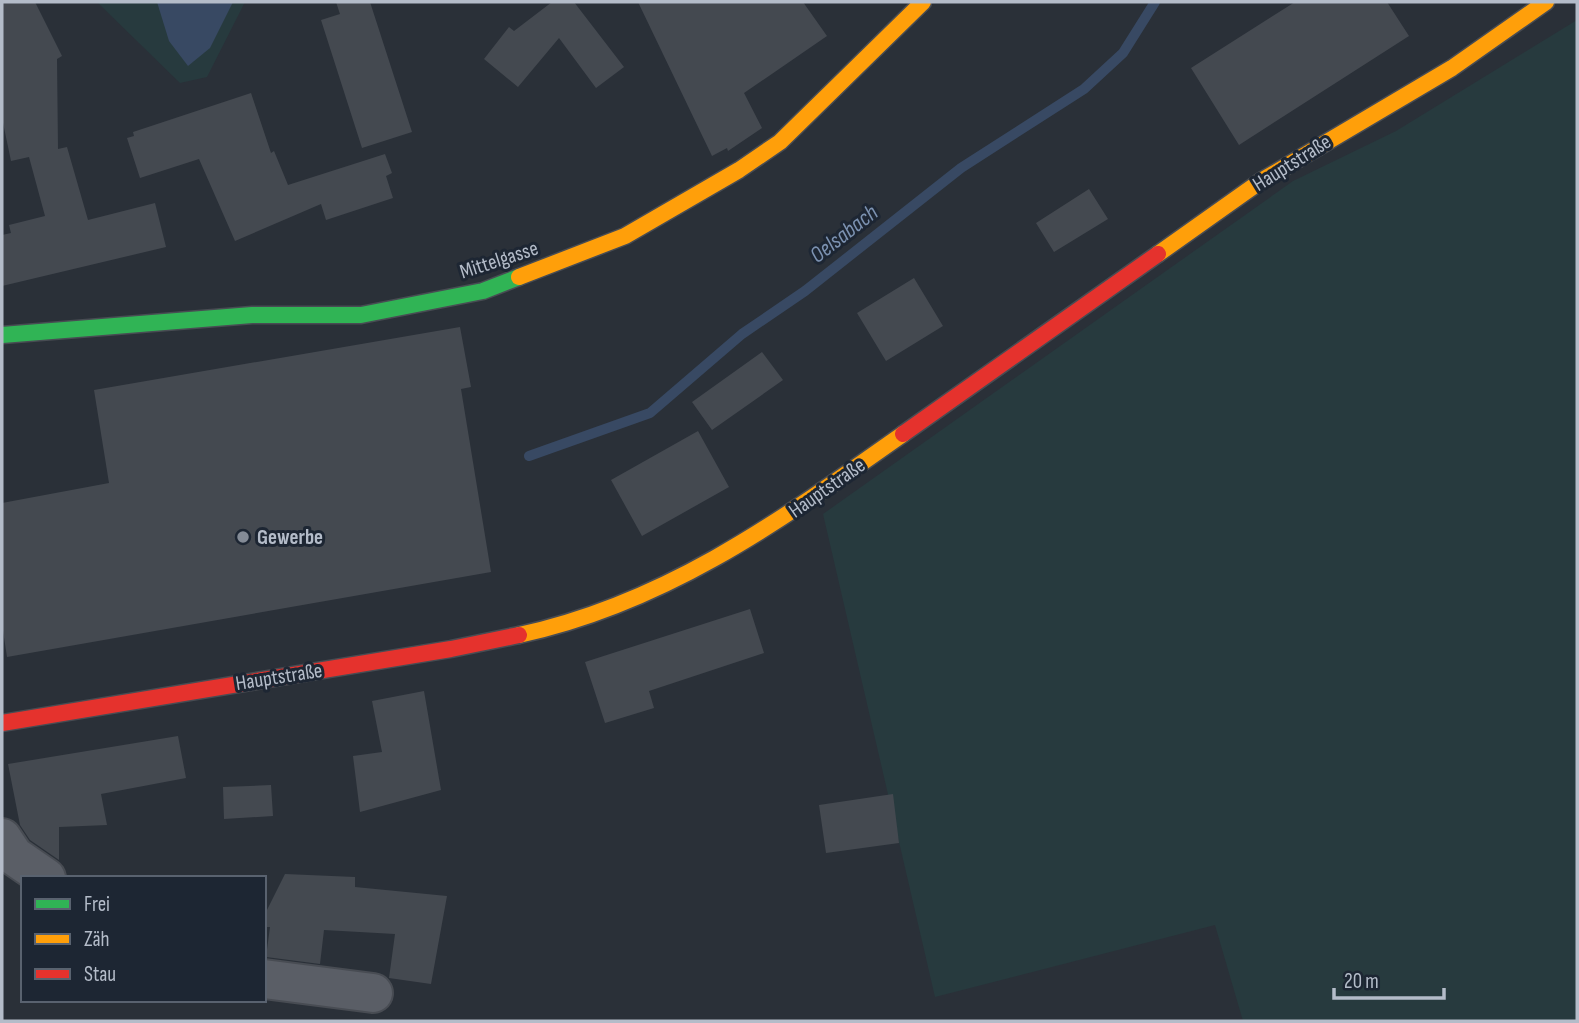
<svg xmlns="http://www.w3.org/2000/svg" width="1579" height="1023" font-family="'Sofia Sans Condensed',sans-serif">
	<rect width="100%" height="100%" fill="#2a3038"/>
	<path fill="#273a3e" d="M 97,2 L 245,2 L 207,77 L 180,83 Z
		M 1577,20 L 1577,1021 L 1243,1021 L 1215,925 L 935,997 L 823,514 L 1293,181 L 1396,131 Z"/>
	<path fill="#384963" d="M 157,2 L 233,2 L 210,48 L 188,66 L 169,41 Z"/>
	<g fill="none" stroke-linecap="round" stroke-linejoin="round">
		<path stroke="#384963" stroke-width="10" d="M 529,456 L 650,413 L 742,334 L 805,291 L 961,168 L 1084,89 L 1123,53 L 1155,2"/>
	</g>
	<path fill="#444950" d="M 2,2 L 35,2 L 62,56 L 57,59 L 58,149 L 67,147 L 88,220 L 155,203 L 166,247 L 2,286 L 2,235 L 11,233 L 9,225 L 45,216 L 29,157 L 11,161 L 2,118 Z
		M 336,2 L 370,2 L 412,132 L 362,148 L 321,20 L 340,14 Z
		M 552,2 L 574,2 L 624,67 L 596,88 L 559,38 L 518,87 L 484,59 L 509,27 L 514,31 Z
		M 638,2 L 803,2 L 827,36 L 744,93 L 762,128 L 728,151 L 727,148 L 712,156 Z
		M 1295,2 L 1387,2 L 1409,36 L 1239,145 L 1191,68 Z
		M 251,93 L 271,153 L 274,151 L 288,185 L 385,154 L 392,173 L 386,176 L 393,198 L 326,220 L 321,204 L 235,241 L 199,159 L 140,178 L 127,138 L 134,136 L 133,132 Z
		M 1089,189 L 1108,219 L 1054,252 L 1036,223 Z
		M 914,278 L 943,326 L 886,361 L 857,313 Z
		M 460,327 L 471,387 L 461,389 L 491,572 L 7,657 L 2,624 L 2,503 L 109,483 L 94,390 Z
		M 762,352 L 783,380 L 712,430 L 692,402 Z
		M 698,431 L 729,487 L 642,536 L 611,480 Z
		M 750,609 L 764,653 L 649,691 L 654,708 L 605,723 L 585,662 Z
		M 424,691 L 441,790 L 360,812 L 353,756 L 382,752 L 372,701 Z
		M 178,736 L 186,778 L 101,794 L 107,825 L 59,827 L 59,860 L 30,840 L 20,825 L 8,764 Z
		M 271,785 L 273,816 L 224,819 L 223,787 Z
		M 893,794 L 899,843 L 826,853 L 819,805 Z
		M 285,874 L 355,877 L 355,887 L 447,896 L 431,984 L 389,978 L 395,934 L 324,930 L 320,964 L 266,957 L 270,927 L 264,927 L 264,916 Z"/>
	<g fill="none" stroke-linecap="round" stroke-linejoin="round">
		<g stroke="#484c53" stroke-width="42">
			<path id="street" d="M 2,838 L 14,856 L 46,878
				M 264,979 L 373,993"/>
		</g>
		<g stroke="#484c53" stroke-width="19">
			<path id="fast" d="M 2,335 L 252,315 L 361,315 L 483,291 L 519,277"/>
		</g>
		<g stroke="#484c53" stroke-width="19">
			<path id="slow" d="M 1158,254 L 1261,181 L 1452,68 L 1546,2
				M 519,277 L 625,236 L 739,170 L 780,142 L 923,2
				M 519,635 C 667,603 781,520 903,434"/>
		</g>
		<g stroke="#484c53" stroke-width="19">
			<path id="jam" d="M 903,434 L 1158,254
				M 2,723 L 451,649 L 519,635"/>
		</g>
		<use href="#street" stroke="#5a5e66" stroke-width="38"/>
		<use href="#fast" stroke="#30b455" stroke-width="16"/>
		<use href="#slow" stroke="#ff9f0a" stroke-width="16"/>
		<use href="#jam" stroke="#e5322d" stroke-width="16"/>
	</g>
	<circle fill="#848b96" stroke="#1d2633" stroke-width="2.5" cx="243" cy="537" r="7"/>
	<g text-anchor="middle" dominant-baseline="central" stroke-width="6" stroke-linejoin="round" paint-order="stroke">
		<g font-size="21" fill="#b4bcc9" stroke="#1d2633">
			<text transform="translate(1292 163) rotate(-32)">Hauptstraße</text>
			<text transform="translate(499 260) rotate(-18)">Mittelgasse</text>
			<text transform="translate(827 488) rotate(-35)">Hauptstraße</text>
			<text transform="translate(279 677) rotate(-9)">Hauptstraße</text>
		</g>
		<g font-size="21" font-weight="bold" fill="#b4bcc9" stroke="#1d2633" text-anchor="start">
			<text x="257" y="537">Gewerbe</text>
		</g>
		<g font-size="23" font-style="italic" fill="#7c92b1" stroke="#1d2633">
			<text transform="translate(844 234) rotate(-38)">Oelsabach</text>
		</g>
	</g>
	<rect width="1579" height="1023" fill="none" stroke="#b4bcc9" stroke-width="7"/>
	<rect x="21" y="876" width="245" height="126" fill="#1d2633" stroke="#59626f" stroke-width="2"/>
	<rect x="35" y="899" width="35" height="10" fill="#30b455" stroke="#59626f" stroke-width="2"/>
	<text x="84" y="911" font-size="21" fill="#b4bcc9">Frei</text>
	<rect x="35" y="934" width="35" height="10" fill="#ff9f0a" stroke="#59626f" stroke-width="2"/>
	<text x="84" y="946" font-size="21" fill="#b4bcc9">Zäh</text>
	<rect x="35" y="969" width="35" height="10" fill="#e5322d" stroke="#59626f" stroke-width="2"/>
	<text x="84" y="981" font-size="21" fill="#b4bcc9">Stau</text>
	<path d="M1334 988v10h110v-10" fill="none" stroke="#b4bcc9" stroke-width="3.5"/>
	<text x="1344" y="988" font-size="21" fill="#b4bcc9" stroke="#1d2633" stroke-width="5" paint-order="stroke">20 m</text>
</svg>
